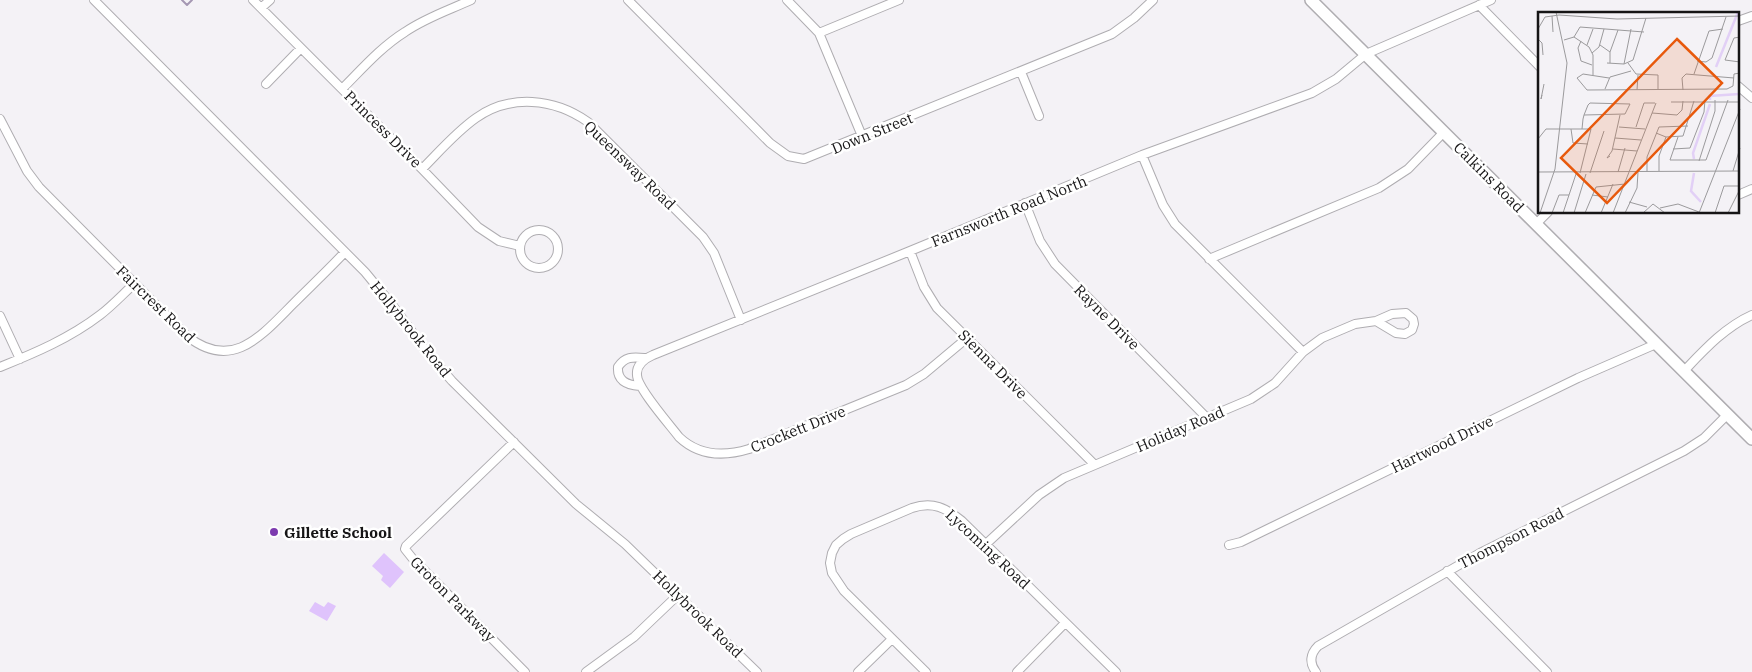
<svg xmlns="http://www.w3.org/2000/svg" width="1752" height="672" font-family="'IBM Plex Serif',serif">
	<rect width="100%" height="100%" fill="#f4f2f6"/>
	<path fill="#dfc3fc" d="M 384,553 L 404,572 L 390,588 L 381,580 L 383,576 L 372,566 Z
		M 315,602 L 324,607 L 328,602 L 336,606 L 327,621 L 309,611 Z"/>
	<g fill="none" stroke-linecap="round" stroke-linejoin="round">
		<path stroke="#a598b3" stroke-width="2" d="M 182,0 L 187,5 L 192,0"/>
		<g stroke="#afadb1" stroke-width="10">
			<path id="minor" d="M 94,0 L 365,272 L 393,306 L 430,356 L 452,381 L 576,504 L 625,544 L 757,672
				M 253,0 L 422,169 L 478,227 L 499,241 L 520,246
				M 628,0 L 770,143 L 788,156 L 804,159 L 1112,34 L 1134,18 L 1153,0
				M 787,0 L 819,33 L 862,136
				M 1479,5 L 1540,67
				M 261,8 L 270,0
				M 1738,21 L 1752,16
				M 819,33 L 899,0
				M 1021,72 L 1039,116
				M 266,84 L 301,48
				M 1738,86 L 1752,98
				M 342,89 C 362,69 381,47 405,32 C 425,18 449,10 471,0
				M 0,119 L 27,171 L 39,187 L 187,336 C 232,372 261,336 293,304 C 310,287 328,270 345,252
				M 1142,155 L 1163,205 L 1175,224 L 1303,352
				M 422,169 C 439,152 456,132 476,118 C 510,94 554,98 588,122 L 703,237 L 714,253 L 741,320
				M 1738,195 L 1752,189
				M 1025,203 L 1040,241 L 1055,264 L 1207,418
				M 1536,224 L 1548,212
				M520 249a19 19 0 1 1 38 0a19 19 0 1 1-38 0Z
				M 910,251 L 924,287 L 937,308 L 1095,465
				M 1209,259 L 1379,188 L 1408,169 L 1444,132
				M 0,316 L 20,359
				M 967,338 L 924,374 L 906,385 L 749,449 C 723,457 699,456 679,437 C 670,425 637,388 637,375 C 636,365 644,359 653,355 L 910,251 L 1142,155 L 1312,93 L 1336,79 L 1366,54 L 1491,0
				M 0,367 C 35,353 70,338 100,315 C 112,306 123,294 134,284
				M 1684,371 C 1704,350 1725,327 1752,315
				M 640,386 C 627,385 617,381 618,367 C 625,356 633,357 645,358
				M 514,442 L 406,546 L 405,549 L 413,559 L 525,672
				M 986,544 L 1039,495 L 1064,478 L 1251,399 L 1275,383 L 1303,352 L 1322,338 L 1355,324 L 1376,321 L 1396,333 L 1405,334 L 1412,330 L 1414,324 L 1413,319 L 1406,313 L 1392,314 L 1376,321
				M 1229,545 L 1241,542 L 1578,378 L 1656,344
				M 1447,571 L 1547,672
				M 586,672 L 634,637 L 678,595
				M 858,672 L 892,639
				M 926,672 L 844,591 L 832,573 L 830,563 L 832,553 L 836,545 L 843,539 L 851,534 L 912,508 C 933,501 946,508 962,521 L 1116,672
				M 1017,672 L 1065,623
				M 1316,672 C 1309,663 1310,654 1318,646 L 1480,553 L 1684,451 L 1704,438 L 1728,414"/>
		</g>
		<g stroke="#afadb1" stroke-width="14">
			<path id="secondary" d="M 1311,0 L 1752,439"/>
		</g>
		<use href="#minor" stroke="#fff" stroke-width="8"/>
		<use href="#secondary" stroke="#fff" stroke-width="11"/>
	</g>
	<circle fill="#7d3baf" stroke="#fff" stroke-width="2" cx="274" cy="532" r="5"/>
	<g text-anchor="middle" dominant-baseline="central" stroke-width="5" stroke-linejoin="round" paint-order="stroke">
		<g font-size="15" fill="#161516" stroke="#fff">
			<text transform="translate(383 129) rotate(45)">Princess Drive</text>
			<text transform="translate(872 133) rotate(-22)">Down Street</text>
			<text transform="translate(630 165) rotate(44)">Queensway Road</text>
			<text transform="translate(1489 177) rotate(45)">Calkins Road</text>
			<text transform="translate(1009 211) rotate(-22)">Farnsworth Road North</text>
			<text transform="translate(156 304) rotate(44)">Faircrest Road</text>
			<text transform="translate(1107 317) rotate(45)">Rayne Drive</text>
			<text transform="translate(411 329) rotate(51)">Hollybrook Road</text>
			<text transform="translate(993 364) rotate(45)">Sienna Drive</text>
			<text transform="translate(798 429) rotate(-22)">Crockett Drive</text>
			<text transform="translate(1180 429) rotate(-23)">Holiday Road</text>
			<text transform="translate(1442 444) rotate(-26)">Hartwood Drive</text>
			<text transform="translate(1511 538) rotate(-27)">Thompson Road</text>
			<text transform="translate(988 549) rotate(43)">Lycoming Road</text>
			<text transform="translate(453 599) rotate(45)">Groton Parkway</text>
			<text transform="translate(698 614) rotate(44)">Hollybrook Road</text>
		</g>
		<g font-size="15" font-weight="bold" fill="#161516" stroke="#fff" text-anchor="start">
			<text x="284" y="532">Gillette School</text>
		</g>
	</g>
	<g transform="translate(1538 12)">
		<rect width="201" height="201" fill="#f4f2f6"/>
		<path fill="none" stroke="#e2d0f6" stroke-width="2.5" d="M 178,55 L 200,0M 172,88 L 172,84 L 201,82M 156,147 L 155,141 L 172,92M 156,161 L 153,179 L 163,190"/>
		<path fill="none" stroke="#9b9a9c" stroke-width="1" d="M 14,4 L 15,20M 0,17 L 7,5 L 21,3 L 79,7 L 202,4M 36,25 L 42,15 L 106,20M 202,25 L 196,26 L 187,48 L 202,50M 0,27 L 4,31 L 5,43M 26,28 L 36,25 L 51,35 L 55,43 L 55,63M 43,29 L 40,36 L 43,49 L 54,53M 49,33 L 55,17M 62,33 L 72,40 L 72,51M 72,40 L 80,18M 54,41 L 61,35 L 66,17M 159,49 L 168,50 L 174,46 L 188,5M 69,51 L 86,52 L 95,48 L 108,6M 90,51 L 98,62 L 120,63 L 120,77M 86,52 L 93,17M 156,62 L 171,19 L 185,17M 39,66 L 49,78 L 189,77 L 195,74 L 196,62 L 202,61M 39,66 L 45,62 L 71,66M 67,77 L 72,65 L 93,59M 99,78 L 100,63M 145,78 L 144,66 L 148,62 L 196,66M 4,83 L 3,87 L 6,72M 133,90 L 202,90M 114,101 L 139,103 L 144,98 L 145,89M 81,115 L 107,117M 98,115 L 106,91 L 117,91M 33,117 L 35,131 L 50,132M 44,117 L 45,107 L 46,103 L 50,93 L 52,91 L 92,92 L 87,102 L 46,103M 118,121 L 128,125 L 145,124 L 156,89M 140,125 L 132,148 L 168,148 L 190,88M 77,126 L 103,128M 0,127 L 8,117 L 53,117 L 42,161M 75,137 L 99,139M 135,137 L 152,136 L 166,100 L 167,88M 72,144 L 69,146 L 74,139 L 82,103M 161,149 L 177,99 L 177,88M 121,159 L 121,144 L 128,125M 195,159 L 202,136M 0,160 L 202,159M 80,160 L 87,136M 109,160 L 109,145 L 121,115 L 150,114M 52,161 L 66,119M 54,183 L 70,185M 91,190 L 109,195M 122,196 L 140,192 L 161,200M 2,201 L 17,157 L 29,51 L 18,0M 14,201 L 21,183 L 31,183M 25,201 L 38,162M 36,201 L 48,162M 47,201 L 58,175 L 87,172M 63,201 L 75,172M 75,201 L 118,91M 87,201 L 99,176 L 100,160M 105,201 L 115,192 L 127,201M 161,201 L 202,97M 177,201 L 186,174 L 202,174M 190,201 L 202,177"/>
		<path fill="#e8590c" fill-opacity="0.15" stroke="#e8590c" stroke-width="2.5" d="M 139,27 L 184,71 L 69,191 L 23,146 Z"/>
		<rect width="201" height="201" fill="none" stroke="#161516" stroke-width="2.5"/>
	</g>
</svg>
